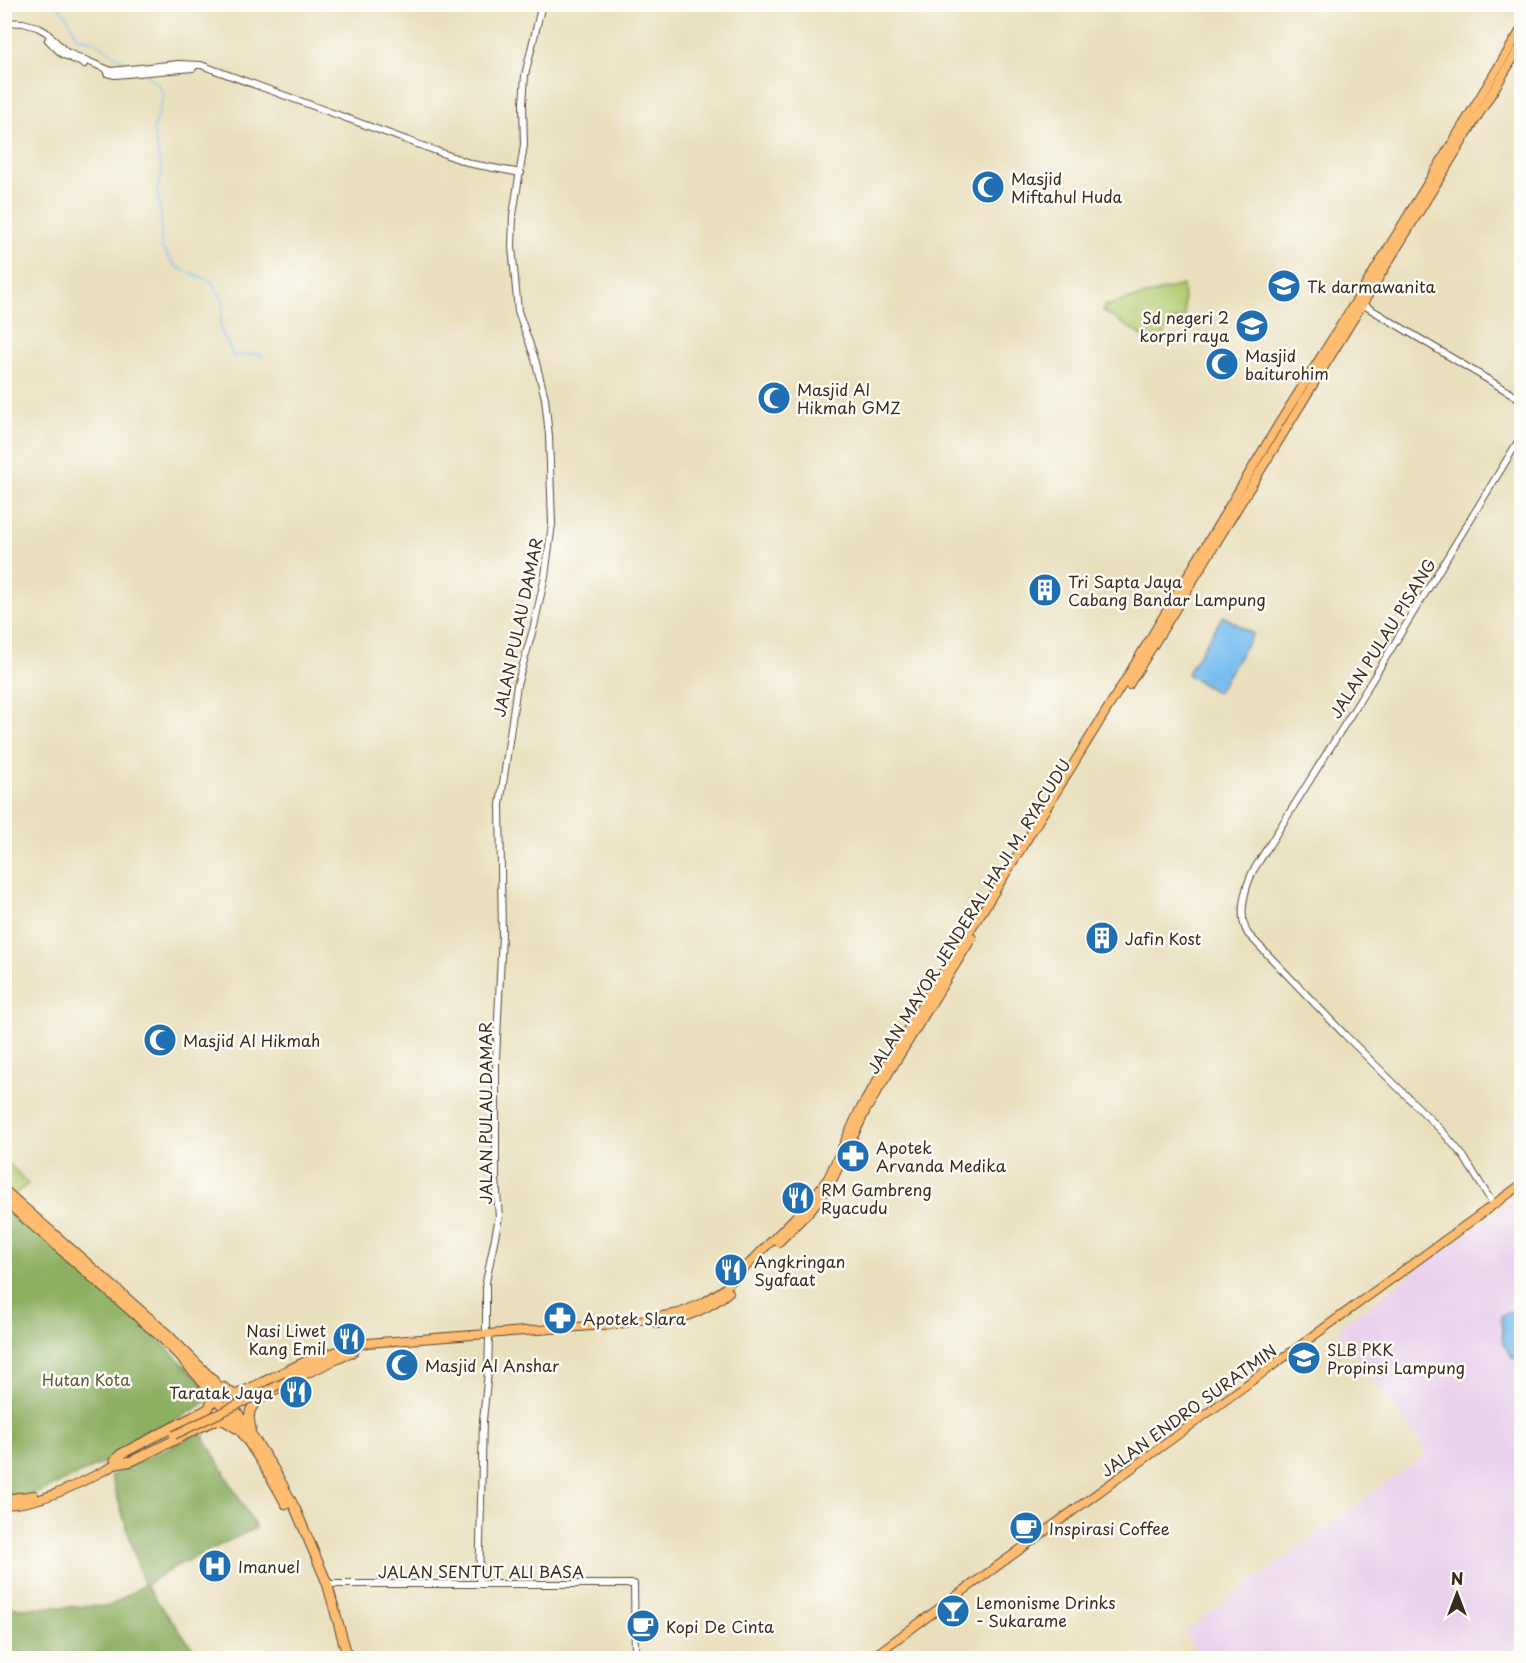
<svg xmlns="http://www.w3.org/2000/svg" width="1526" height="1663" font-family="'Playpen Sans',sans-serif">
	<rect width="100%" height="100%" fill="#fdfcf7"/>
	<filter id="ink" filterUnits="userSpaceOnUse"><feTurbulence type="fractalNoise" baseFrequency=".0167" numOctaves="2"/><feDisplacementMap in="SourceGraphic" scale="12" xChannelSelector="R" yChannelSelector="G"/><feConvolveMatrix kernelMatrix="1 2 1 2 8 2 1 2 1" color-interpolation-filters="sRGB"/></filter>
	<filter id="wash" filterUnits="userSpaceOnUse"><feTurbulence type="fractalNoise" baseFrequency=".008" numOctaves="4" result="noise"/><feDisplacementMap in="SourceGraphic" scale="24" xChannelSelector="R" yChannelSelector="G"/><feGaussianBlur stdDeviation="1.35" result="paint"/><feColorMatrix in="noise" values="0 0 0 0 0 0 0 0 0 0 0 0 0 0 0 0 0 1.4 0 .05"/><feComposite in="paint" operator="in"/></filter>
	<g filter="url(#wash)">
		<rect width="100%" height="100%" fill="#e9dfbc"/>
		<path fill="#ead1ec" d="M 1521,1194 L 1521,1658 L 1202,1658 L 1183,1633 L 1427,1453 L 1339,1333 L 1341,1332 L 1338,1328 Z"/>
		<path fill="#b1cb70" stroke="#767a47" stroke-width="1.5" d="M 1183,285 L 1185,317 L 1171,321 L 1158,346 L 1103,311 L 1105,306 Z
			M 5,1159 L 28,1184 L 5,1202 Z"/>
		<path fill="#8caf62" stroke="#646c40" stroke-width="1.5" d="M 4,1198 L 114,1295 L 202,1383 L 209,1400 L 114,1458 L 31,1496 L 4,1499 Z
			M 201,1432 L 256,1528 L 174,1567 L 145,1585 L 200,1658 L 5,1658 L 4,1608 L 110,1606 L 144,1585 L 111,1476 Z"/>
		<path fill="#79bdef" stroke="#5a7486" stroke-width="1.5" d="M 1223,616 L 1253,634 L 1217,693 L 1187,674 Z
			M 1508,1312 L 1521,1312 L 1521,1360 L 1512,1358 L 1503,1342 L 1501,1316 Z"/>
		<g fill="none" stroke-linecap="round" stroke-linejoin="round">
			<path stroke="#79bdef" stroke-width="1.5" d="M 57,4 L 68,18 L 77,37 L 94,41 L 131,66
				M 146,75 L 158,84 L 164,94 L 153,130 L 162,173 L 157,192 L 161,214 L 161,247 L 176,267 L 211,281 L 224,302 C 222,312 219,323 222,333 C 225,341 231,347 233,356 L 257,354 L 263,356"/>
		</g>
	</g>
	<g filter="url(#ink)">
		<g fill="none" stroke-linecap="round" stroke-linejoin="round">
			<g stroke="#554536" stroke-width="8">
				<path id="minor" d="M 4,22 L 23,23 L 37,27 L 46,32 L 66,52 L 111,71 L 178,64 L 201,65 L 472,164 L 521,173
					M 48,40 L 62,54 L 84,64
					M 107,73 L 115,75 L 193,68
					M 1362,304 L 1522,400
					M 1493,1204 L 1464,1157 L 1443,1132 L 1345,1035 L 1248,934 C 1237,916 1245,888 1253,871 L 1355,708 L 1522,435
					M 486,1334 L 486,1282 L 499,1217 L 496,1180 L 496,1059 L 502,935 L 500,805 L 517,685 L 534,626 L 545,576 L 552,524 L 549,436 L 545,398 L 535,359 L 518,311 L 512,247 L 513,215 L 524,145 L 523,104 L 525,75 L 542,4
					M 327,1583 L 332,1584 L 634,1584 L 635,1658
					M 479,1584 L 483,1420 L 488,1372 L 489,1338"/>
			</g>
			<g stroke="#554536" stroke-width="10">
				<path id="major" d="M 1129,685 L 1522,44
					M 779,1242 L 808,1213 L 828,1189 L 866,1110 L 972,938
					M 657,1324 C 685,1319 708,1310 729,1292
					M 343,1350 L 367,1343 L 618,1324 L 679,1313 L 703,1303 L 724,1289 L 809,1203 L 828,1178 L 859,1111 L 926,998 L 987,904 L 1127,677 L 1278,425 L 1356,301 L 1522,28
					M 285,1377 L 320,1360
					M 4,1499 L 34,1495
					M 4,1505 C 47,1504 86,1479 123,1461
					M 871,1658 L 1522,1184"/>
			</g>
			<g stroke="#554536" stroke-width="11">
				<path id="highway" d="M 4,1190 L 166,1333 L 211,1378 L 226,1395 L 275,1471 L 295,1508 L 327,1583 L 348,1658
					M 4,1200 L 162,1338 C 213,1389 251,1440 286,1504
					M 223,1387 L 233,1394 L 238,1394 L 307,1361 L 349,1348
					M 251,1428 C 249,1421 248,1412 253,1406 C 266,1389 332,1362 354,1351
					M 115,1460 L 121,1454 L 208,1409 L 212,1401 L 209,1390
					M 117,1464 L 132,1461 L 215,1420 L 225,1421 L 236,1428"/>
			</g>
			<use href="#minor" stroke="#fff" stroke-width="6"/>
			<use href="#major" stroke="#fdbc6f" stroke-width="8"/>
			<use href="#highway" stroke="#fdbc6f" stroke-width="9"/>
			<g stroke="#554536" stroke-width="10" stroke-linecap="butt">
				<path id="major-bridge" d="M 174,1435 L 287,1381"/>
			</g>
			<use href="#major-bridge" stroke="#fdbc6f" stroke-width="8"/>
		</g>
	</g>
	<defs>
		<g id="mosque-disc" transform="scale(1.725)"><circle r="9.5" fill="#1f6fb2" stroke="#fdfcf7"/><path d="M3.5-4.9A6 6 0 1 0 3.5 4.9A5 5 0 1 1 3.5-4.9Z" fill="#fff"/></g>
		<g id="school-disc" transform="scale(1.725)"><circle r="9.5" fill="#1f6fb2" stroke="#fdfcf7"/><path d="M0-5L7-2L0 1L-7-2ZM-4 1L0 2.5L4 1V4Q0 6-4 4Z" fill="#fff"/></g>
		<g id="building-disc" transform="scale(1.725)"><circle r="9.5" fill="#1f6fb2" stroke="#fdfcf7"/><path d="M-4-6H4V6H1V3H-1V6H-4ZM-2.5-4.3h1.7v1.8h-1.7ZM.8-4.3h1.7v1.8H.8ZM-2.5-1h1.7V.8h-1.7ZM.8-1h1.7V.8H.8Z" fill="#fff"/></g>
		<g id="pharmacy-disc" transform="scale(1.725)"><circle r="9.5" fill="#1f6fb2" stroke="#fdfcf7"/><path d="M-2-6h4v4h4v4h-4v4h-4v-4h-4v-4h4Z" fill="#fff"/></g>
		<g id="restaurant-disc" transform="scale(1.725)"><circle r="9.5" fill="#1f6fb2" stroke="#fdfcf7"/><path d="M-5-6h1v4h1v-4h1v4h1v-4h1v5L-1.5 .5V6h-2V.5L-5-1ZM5-6V6H3V1.5H1.5Q1.5-4 5-6Z" fill="#fff"/></g>
		<g id="cafe-disc" transform="scale(1.725)"><circle r="9.5" fill="#1f6fb2" stroke="#fdfcf7"/><path d="M-5.5-4.5H6V0H3Q3 3.5 0 3.5H-2.5Q-5.5 3.5-5.5 0ZM3-3.2v2h1.7v-2ZM-6 4.5H4V6H-6Z" fill="#fff"/></g>
		<g id="hospital-disc" transform="scale(1.725)"><circle r="9.5" fill="#1f6fb2" stroke="#fdfcf7"/><path d="M-5-5h3v3.5h4V-5h3V5h-3V1.5h-4V5h-3Z" fill="#fff"/></g>
		<g id="bar-disc" transform="scale(1.725)"><circle r="9.5" fill="#1f6fb2" stroke="#fdfcf7"/><path d="M-6-5H6L.8 .8V4.5H3.5V6h-7V4.5H-.8V.8Z" fill="#fff"/></g>
	</defs>
	<g fill-rule="evenodd">
		<use href="#mosque-disc" x="988" y="187"/>
		<use href="#school-disc" x="1284" y="286"/>
		<use href="#school-disc" x="1252" y="326"/>
		<use href="#mosque-disc" x="1222" y="364"/>
		<use href="#mosque-disc" x="774" y="398"/>
		<use href="#building-disc" x="1045" y="590"/>
		<use href="#building-disc" x="1102" y="938"/>
		<use href="#mosque-disc" x="160" y="1040"/>
		<use href="#pharmacy-disc" x="853" y="1156"/>
		<use href="#restaurant-disc" x="798" y="1198"/>
		<use href="#restaurant-disc" x="731" y="1270"/>
		<use href="#pharmacy-disc" x="560" y="1318"/>
		<use href="#restaurant-disc" x="349" y="1339"/>
		<use href="#school-disc" x="1304" y="1358"/>
		<use href="#mosque-disc" x="402" y="1365"/>
		<use href="#restaurant-disc" x="296" y="1392"/>
		<use href="#cafe-disc" x="1026" y="1528"/>
		<use href="#hospital-disc" x="215" y="1566"/>
		<use href="#bar-disc" x="953" y="1611"/>
		<use href="#cafe-disc" x="643" y="1626"/>
	</g>
	<g text-anchor="middle" dominant-baseline="central" stroke-width="5" stroke-linejoin="round" paint-order="stroke">
		<g font-size="16" fill="#3b2a1e" stroke="#fdfcf7" text-anchor="start">
			<text x="1011" y="178">Masjid<tspan x="1011" dy="18">Miftahul Huda</tspan></text>
			<text x="1307" y="286">Tk darmawanita</text>
			<text x="1229" y="317" text-anchor="end">Sd negeri 2<tspan x="1229" dy="18">korpri raya</tspan></text>
			<text x="1245" y="355">Masjid<tspan x="1245" dy="18">baiturohim</tspan></text>
			<text x="797" y="389">Masjid Al<tspan x="797" dy="18">Hikmah GMZ</tspan></text>
			<text x="1068" y="581">Tri Sapta Jaya<tspan x="1068" dy="18">Cabang Bandar Lampung</tspan></text>
			<text x="1125" y="938">Jafin Kost</text>
			<text x="183" y="1040">Masjid Al Hikmah</text>
			<text x="876" y="1147">Apotek<tspan x="876" dy="18">Arvanda Medika</tspan></text>
			<text x="821" y="1189">RM Gambreng<tspan x="821" dy="18">Ryacudu</tspan></text>
			<text x="754" y="1261">Angkringan<tspan x="754" dy="18">Syafaat</tspan></text>
			<text x="583" y="1318">Apotek Slara</text>
			<text x="326" y="1330" text-anchor="end">Nasi Liwet<tspan x="326" dy="18">Kang Emil</tspan></text>
			<text x="1327" y="1349">SLB PKK<tspan x="1327" dy="18">Propinsi Lampung</tspan></text>
			<text x="425" y="1365">Masjid Al Anshar</text>
			<text x="273" y="1392" text-anchor="end">Taratak Jaya</text>
			<text x="1049" y="1528">Inspirasi Coffee</text>
			<text x="238" y="1566">Imanuel</text>
			<text x="976" y="1602">Lemonisme Drinks<tspan x="976" dy="18">- Sukarame</tspan></text>
			<text x="666" y="1626">Kopi De Cinta</text>
		</g>
		<g font-size="16" fill="#3b2a1e" stroke="#fdfcf7">
			<text transform="translate(517 627) rotate(-78)">JALAN PULAU DAMAR</text>
			<text transform="translate(1382 638) rotate(-58)">JALAN PULAU PISANG</text>
			<text transform="translate(968 916) rotate(-58)">JALAN MAYOR JENDERAL HAJI M. RYACUDU</text>
			<text transform="translate(485 1113) rotate(-90)">JALAN PULAU DAMAR</text>
			<text transform="translate(1188 1410) rotate(-36)">JALAN ENDRO SURATMIN</text>
			<text x="481" y="1571">JALAN SENTUT ALI BASA</text>
		</g>
		<g font-size="16" fill="#5e5a37" stroke="#fdfcf7">
			<text x="86" y="1379">Hutan Kota</text>
		</g>
	</g>
	<rect width="1526" height="1663" fill="none" stroke="#fdfcf7" stroke-width="24"/>
	<g transform="translate(1457 1594)" stroke="#fdfcf7" stroke-width="4.5" paint-order="stroke">
	<path d="M0-4.5L10 22L0 15L-10 22Z" fill="#3b2a1e"/>
	<text y="-9" font-size="16" font-weight="bold" text-anchor="middle" fill="#3b2a1e">N</text>
	</g>
</svg>
